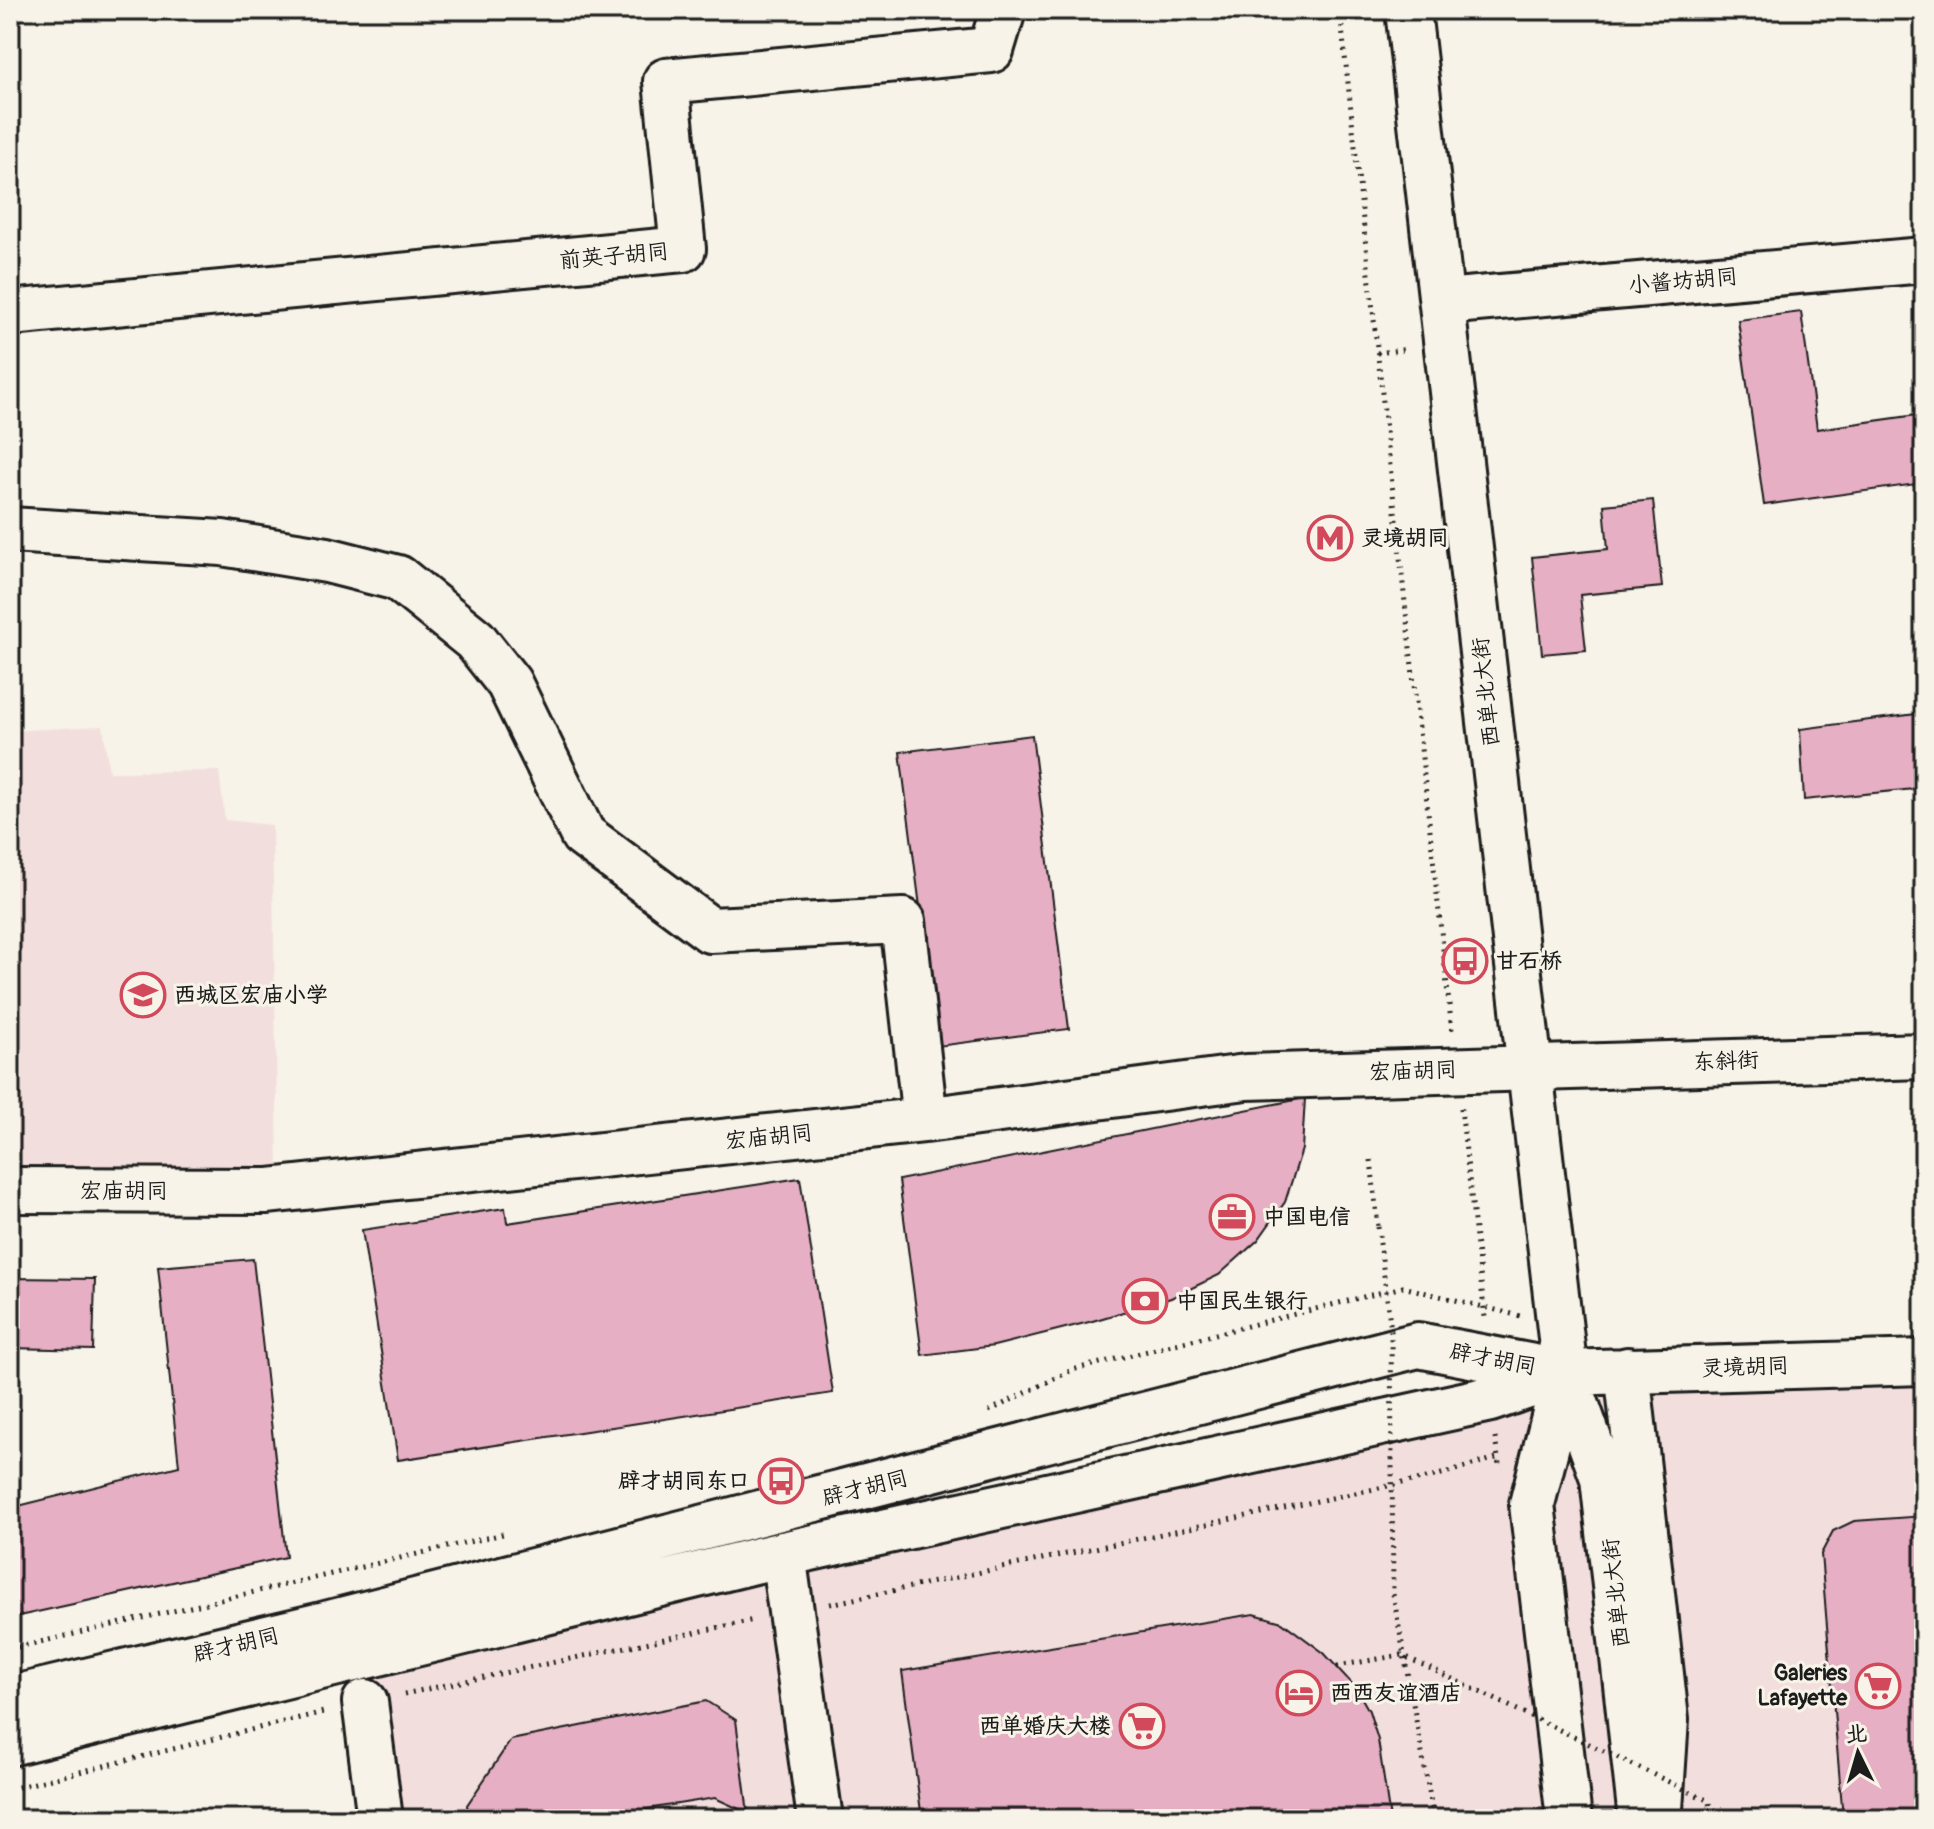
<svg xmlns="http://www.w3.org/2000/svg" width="1934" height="1829" font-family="Pangolin,'LXGW WenKai TC',sans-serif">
	<rect width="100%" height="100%" fill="#f7f3e8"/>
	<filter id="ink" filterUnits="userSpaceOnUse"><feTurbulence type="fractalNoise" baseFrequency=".0125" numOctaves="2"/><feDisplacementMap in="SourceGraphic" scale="16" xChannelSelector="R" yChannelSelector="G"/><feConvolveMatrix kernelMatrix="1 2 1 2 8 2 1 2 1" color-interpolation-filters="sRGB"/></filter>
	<g filter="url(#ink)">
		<path fill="#f2dfdd" d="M 103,726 L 109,772 L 219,771 L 225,820 L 272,825 L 278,1166 L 10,1166 L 10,731 Z
			M 1924,1370 L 1924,1819 L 381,1819 L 360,1659 L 1532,1385 Z"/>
		<path fill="#e6afc4" stroke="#1c1c1c" stroke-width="2" d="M 1801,312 L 1817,429 L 1924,414 L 1924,483 L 1764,505 L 1738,320 Z
			M 1653,500 L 1662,587 L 1580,595 L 1586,650 L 1542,654 L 1532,557 L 1608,549 L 1604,505 Z
			M 1924,713 L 1924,788 L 1804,800 L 1800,729 Z
			M 1032,735 L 1069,1029 L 938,1046 L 900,752 Z
			M 1305,1098 L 1302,1149 L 1285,1202 L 1258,1240 L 1219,1275 L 1171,1298 L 1089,1322 L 994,1346 L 922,1355 L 899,1180 Z
			M 800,1178 L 833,1393 L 398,1460 L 362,1230 L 505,1208 L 507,1223 Z
			M 253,1259 L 286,1557 L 10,1618 L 10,1508 L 179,1466 L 158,1267 Z
			M 10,1278 L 95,1279 L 93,1350 L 10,1348 Z
			M 1924,1516 L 1924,1819 L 1843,1819 L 1821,1554 L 1833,1531 L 1854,1521 Z
			M 1254,1614 L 1282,1622 L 1324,1653 L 1356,1688 L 1369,1711 L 1378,1740 L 1390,1819 L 922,1819 L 902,1671 Z
			M 706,1701 L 736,1720 L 748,1813 L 715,1798 L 585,1819 L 469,1819 L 467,1805 L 511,1740 Z"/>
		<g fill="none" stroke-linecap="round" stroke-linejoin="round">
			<g stroke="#1c1c1c" stroke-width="50">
				<path id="minor" d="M 1443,302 L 1924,260
					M 10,313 L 683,249 L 666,81 L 991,50 L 1003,10
					M 10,530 L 222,543 L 327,560 L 398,578 L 475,640 L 509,683 L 583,835 L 710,930 L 903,921 L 925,1120
					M 10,1190 L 268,1191 L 925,1120 L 1246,1077 L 1924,1056
					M 783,1554 L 820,1819
					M 365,1702 L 380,1819"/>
			</g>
			<g stroke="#1c1c1c" stroke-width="50">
				<path id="major" d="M 1408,10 L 1565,1373 L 1603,1478 L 1641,1819
					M 1627,1370 L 1666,1719 L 1660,1809
					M 1565,1373 L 1532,1504 L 1569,1819
					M 10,1699 L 318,1626 L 1418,1345 L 1565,1373 L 1924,1362
					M 10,1743 L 783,1554 L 1490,1399 L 1563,1374"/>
			</g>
			<path stroke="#1c1c1c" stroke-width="5" stroke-dasharray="2 6" stroke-linecap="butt" d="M 1340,10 L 1452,1031
				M 1377,353 L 1408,349
				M 1461,1108 L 1485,1317
				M 1371,1160 L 1378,1227
				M 989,1411 L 1072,1370 L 1403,1287 L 1520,1316
				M 1495,1438 L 1499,1464
				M 830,1604 L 1431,1477 L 1500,1457
				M 10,1649 L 503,1534
				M 404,1694 L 754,1620
				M 10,1789 L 328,1711"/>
			<use href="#minor" stroke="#f7f3e8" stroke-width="44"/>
			<use href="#major" stroke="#f7f3e8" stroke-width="44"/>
			<path stroke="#1c1c1c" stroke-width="5" stroke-dasharray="2 6" stroke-linecap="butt" d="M 1378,1227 L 1391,1331 L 1393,1594 L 1434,1819
				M 1337,1666 L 1402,1655 L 1709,1801 L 1711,1819"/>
		</g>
	</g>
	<defs>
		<g id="metro-ring" transform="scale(2.3)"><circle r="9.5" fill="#f7f3e8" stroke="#d1495b" stroke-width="1.5"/><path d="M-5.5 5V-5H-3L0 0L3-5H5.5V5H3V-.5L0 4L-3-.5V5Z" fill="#d1495b"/></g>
		<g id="bus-ring" transform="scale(2.3)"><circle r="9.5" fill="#f7f3e8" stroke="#d1495b" stroke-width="1.5"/><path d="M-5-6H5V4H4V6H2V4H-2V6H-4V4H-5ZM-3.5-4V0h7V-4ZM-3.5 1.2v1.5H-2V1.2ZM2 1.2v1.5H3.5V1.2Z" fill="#d1495b"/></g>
		<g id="school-ring" transform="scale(2.3)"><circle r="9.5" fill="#f7f3e8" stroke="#d1495b" stroke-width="1.5"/><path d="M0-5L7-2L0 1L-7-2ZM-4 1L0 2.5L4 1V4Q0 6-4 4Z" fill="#d1495b"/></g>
		<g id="office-ring" transform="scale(2.3)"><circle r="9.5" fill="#f7f3e8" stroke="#d1495b" stroke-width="1.5"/><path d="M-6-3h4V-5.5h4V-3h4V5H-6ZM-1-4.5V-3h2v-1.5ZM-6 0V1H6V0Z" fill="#d1495b"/></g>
		<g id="bank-ring" transform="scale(2.3)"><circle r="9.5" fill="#f7f3e8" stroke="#d1495b" stroke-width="1.5"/><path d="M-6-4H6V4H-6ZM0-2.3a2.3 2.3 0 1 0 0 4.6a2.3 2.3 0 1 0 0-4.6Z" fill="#d1495b"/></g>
		<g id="supermarket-ring" transform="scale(2.3)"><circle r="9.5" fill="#f7f3e8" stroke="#d1495b" stroke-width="1.5"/><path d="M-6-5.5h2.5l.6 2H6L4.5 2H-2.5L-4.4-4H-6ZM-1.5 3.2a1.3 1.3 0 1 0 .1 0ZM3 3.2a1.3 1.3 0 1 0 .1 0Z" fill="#d1495b"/></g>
		<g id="hotel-ring" transform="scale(2.3)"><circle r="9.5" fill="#f7f3e8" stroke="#d1495b" stroke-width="1.5"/><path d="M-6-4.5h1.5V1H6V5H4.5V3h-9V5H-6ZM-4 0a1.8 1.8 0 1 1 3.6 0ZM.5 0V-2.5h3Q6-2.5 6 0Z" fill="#d1495b"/></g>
	</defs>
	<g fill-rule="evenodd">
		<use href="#metro-ring" x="1330" y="538"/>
		<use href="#bus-ring" x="1465" y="961"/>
		<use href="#school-ring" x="143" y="995"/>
		<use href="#office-ring" x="1232" y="1217"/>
		<use href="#bank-ring" x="1145" y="1301"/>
		<use href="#bus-ring" x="781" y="1481"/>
		<use href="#supermarket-ring" x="1878" y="1686"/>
		<use href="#hotel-ring" x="1299" y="1693"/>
		<use href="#supermarket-ring" x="1142" y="1726"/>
	</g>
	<g text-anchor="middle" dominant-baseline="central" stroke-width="6" stroke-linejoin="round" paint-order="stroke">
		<g font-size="22" fill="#1c1c1c" stroke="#f7f3e8">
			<text transform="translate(614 256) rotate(-5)">前英子胡同</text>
			<text transform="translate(1683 281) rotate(-5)">小酱坊胡同</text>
			<text transform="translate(1486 692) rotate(-96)">西单北大街</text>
			<text transform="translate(1726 1061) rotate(-2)">东斜街</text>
			<text transform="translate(1413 1071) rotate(-2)">宏庙胡同</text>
			<text transform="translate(769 1137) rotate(-6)">宏庙胡同</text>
			<text x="124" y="1191">宏庙胡同</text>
			<text transform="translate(1493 1359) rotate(11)">辟才胡同</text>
			<text transform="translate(1745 1367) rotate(-2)">灵境胡同</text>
			<text transform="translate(865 1488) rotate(-14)">辟才胡同</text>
			<text transform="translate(1616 1593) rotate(-96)">西单北大街</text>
			<text transform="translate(236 1645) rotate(-13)">辟才胡同</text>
		</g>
		<g font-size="22" font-weight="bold" fill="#1c1c1c" stroke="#f7f3e8" text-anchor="start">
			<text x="1361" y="538">灵境胡同</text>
			<text x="1496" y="961">甘石桥</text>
			<text x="174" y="995">西城区宏庙小学</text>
			<text x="1263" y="1217">中国电信</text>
			<text x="1176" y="1301">中国民生银行</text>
			<text x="750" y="1481" text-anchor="end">辟才胡同东口</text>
			<text x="1847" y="1673" text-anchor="end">Galeries<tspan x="1847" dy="25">Lafayette</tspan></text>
			<text x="1330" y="1693">西西友谊酒店</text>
			<text x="1111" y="1726" text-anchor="end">西单婚庆大楼</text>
		</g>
	</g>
	<rect width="1934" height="1829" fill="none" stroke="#f7f3e8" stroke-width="40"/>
	<rect x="20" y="20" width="1894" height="1789" fill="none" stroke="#1c1c1c" stroke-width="3" filter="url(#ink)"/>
	<g transform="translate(1858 1753) rotate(355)" stroke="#f7f3e8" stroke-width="6" paint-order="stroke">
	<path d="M0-6L14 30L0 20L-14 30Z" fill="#1c1c1c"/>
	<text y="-12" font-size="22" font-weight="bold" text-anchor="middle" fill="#1c1c1c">北</text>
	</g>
</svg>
